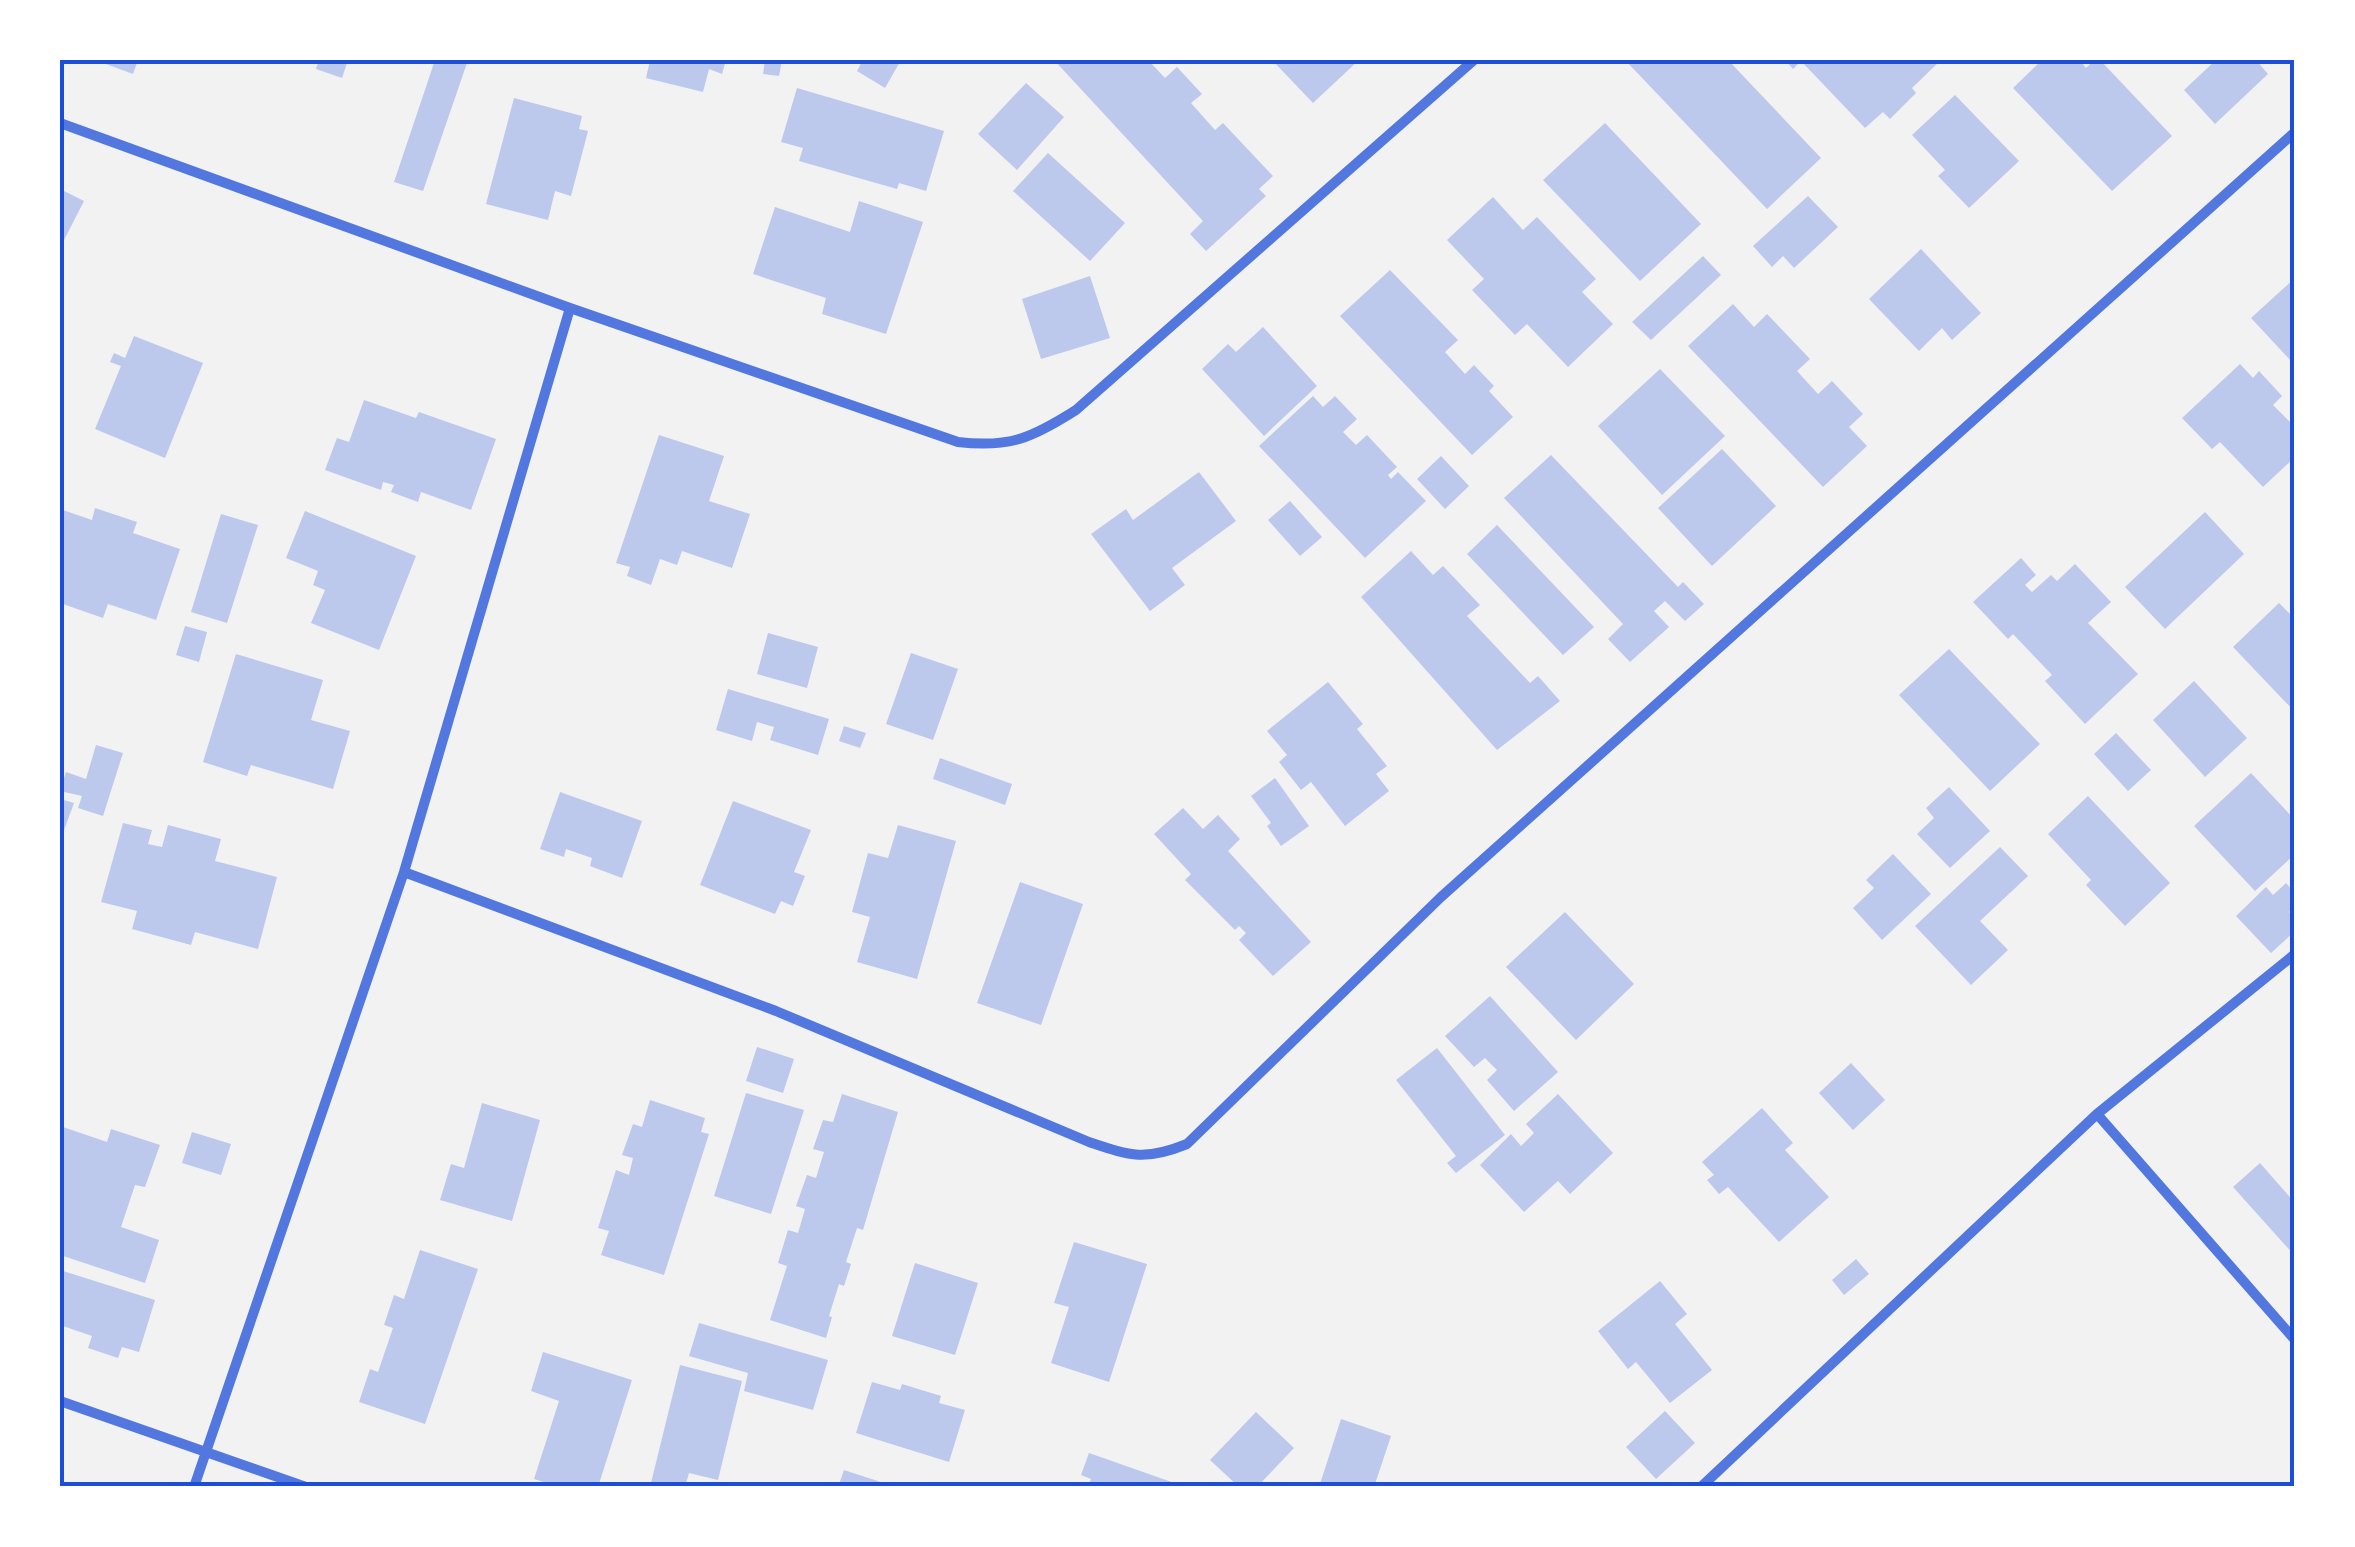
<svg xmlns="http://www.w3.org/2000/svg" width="2355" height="1547" font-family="Ubuntu,sans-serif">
	<rect width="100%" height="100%" fill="#f2f2f2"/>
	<path fill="#bdc9ec" d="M 95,60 L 138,60 L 133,74 Z
		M 319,60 L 348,60 L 342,78 L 316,69 Z
		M 435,60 L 468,60 L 423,191 L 394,182 Z
		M 650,60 L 726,60 L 722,74 L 709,69 L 703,92 L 646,78 Z
		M 765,60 L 782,60 L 779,76 L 763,74 Z
		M 863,60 L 901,60 L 885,88 L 857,71 Z
		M 1054,60 L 1148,60 L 1165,78 L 1177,67 L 1202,94 L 1191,103 L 1215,130 L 1223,123 L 1273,176 L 1259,189 L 1266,196 L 1206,251 L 1190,234 L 1203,221 Z
		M 1272,60 L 1359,60 L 1313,103 Z
		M 1625,60 L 1728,60 L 1821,158 L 1767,209 Z
		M 1785,60 L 1941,60 L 1912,88 L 1916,93 L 1890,119 L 1883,112 L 1865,128 L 1801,61 L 1793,69 Z
		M 2042,60 L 2079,60 L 2086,68 L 2094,60 L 2100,60 L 2172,136 L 2112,191 L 2013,88 Z
		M 2216,60 L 2256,60 L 2268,74 L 2215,124 L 2184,90 Z
		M 1026,83 L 1064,117 L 1017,170 L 978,134 Z
		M 797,88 L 944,131 L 926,191 L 899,183 L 897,189 L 799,161 L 803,148 L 781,142 Z
		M 1955,95 L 2019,161 L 1969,208 L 1938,176 L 1945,170 L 1912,135 Z
		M 514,98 L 582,116 L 579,129 L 588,131 L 571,196 L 555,191 L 548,220 L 486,204 Z
		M 1605,123 L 1701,224 L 1640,281 L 1543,180 Z
		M 1048,153 L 1125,223 L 1090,261 L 1013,191 Z
		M 60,189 L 84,201 L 60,248 Z
		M 1808,196 L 1838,227 L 1794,268 L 1783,256 L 1772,267 L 1753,246 Z
		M 1493,197 L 1523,230 L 1537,217 L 1596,279 L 1582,292 L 1613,324 L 1568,367 L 1527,324 L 1515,335 L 1472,290 L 1484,279 L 1447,240 Z
		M 859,201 L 923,222 L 886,334 L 822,314 L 826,298 L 753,274 L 775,207 L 850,232 Z
		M 1921,249 L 1981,313 L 1952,340 L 1942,328 L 1919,351 L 1869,299 Z
		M 1703,256 L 1721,275 L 1651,340 L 1632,322 Z
		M 1390,270 L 1458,340 L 1445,352 L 1465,374 L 1474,365 L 1494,386 L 1489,391 L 1513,417 L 1472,455 L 1340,316 Z
		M 1090,276 L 1110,338 L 1041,359 L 1022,299 Z
		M 2295,278 L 2295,359 L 2292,362 L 2251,318 Z
		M 1733,304 L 1754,327 L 1767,314 L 1810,359 L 1797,371 L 1818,394 L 1832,381 L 1863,414 L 1849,427 L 1867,446 L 1823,487 L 1688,346 Z
		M 1263,327 L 1317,386 L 1264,436 L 1202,369 L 1228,344 L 1236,352 Z
		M 134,336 L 203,363 L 165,458 L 95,429 L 121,366 L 110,362 L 114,353 L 125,358 Z
		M 2240,364 L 2253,378 L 2259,371 L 2282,396 L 2273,405 L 2295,427 L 2295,457 L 2263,487 L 2220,442 L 2212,449 L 2182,418 Z
		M 1660,369 L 1725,436 L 1662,495 L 1598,426 Z
		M 1313,396 L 1323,407 L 1335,396 L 1357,419 L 1343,432 L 1356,445 L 1367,435 L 1397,467 L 1388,475 L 1391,479 L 1398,472 L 1426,501 L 1365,558 L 1259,446 Z
		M 364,400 L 416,418 L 419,412 L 496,439 L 471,510 L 421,492 L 418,502 L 391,492 L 394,485 L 383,482 L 381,490 L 325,470 L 337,438 L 349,442 Z
		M 659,435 L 724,456 L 709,501 L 750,514 L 732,568 L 682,551 L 677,565 L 660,559 L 651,585 L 627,576 L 630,567 L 616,563 Z
		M 1722,449 L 1776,506 L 1712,566 L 1658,508 Z
		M 1551,455 L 1678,587 L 1683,582 L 1704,604 L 1685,621 L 1665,601 L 1654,611 L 1669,627 L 1630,662 L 1608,639 L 1623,624 L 1504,498 Z
		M 1441,456 L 1469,486 L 1445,509 L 1417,479 Z
		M 1199,472 L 1236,521 L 1172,568 L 1185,585 L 1150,611 L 1091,534 L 1126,509 L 1133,520 Z
		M 1290,501 L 1322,537 L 1300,556 L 1268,520 Z
		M 95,508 L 137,522 L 133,533 L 180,549 L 156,620 L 108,604 L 103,618 L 60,603 L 60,509 L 92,520 Z
		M 305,511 L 416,556 L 379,650 L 311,623 L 325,590 L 313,585 L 318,571 L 286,558 Z
		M 2205,512 L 2244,554 L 2165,629 L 2125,587 Z
		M 221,514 L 258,525 L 227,623 L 191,612 Z
		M 1497,525 L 1594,627 L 1563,655 L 1467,554 Z
		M 1411,551 L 1433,575 L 1443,566 L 1480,605 L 1467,616 L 1530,683 L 1538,676 L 1560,701 L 1497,750 L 1361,597 Z
		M 2021,558 L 2036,575 L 2025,585 L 2032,592 L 2051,575 L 2057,581 L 2075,564 L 2111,602 L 2088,623 L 2138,674 L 2085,724 L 2045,681 L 2052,675 L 2013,634 L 2008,639 L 1973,602 Z
		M 2279,603 L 2295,619 L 2295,712 L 2233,647 Z
		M 185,626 L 207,632 L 199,662 L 176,655 Z
		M 768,633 L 818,647 L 807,688 L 757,674 Z
		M 1949,649 L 2040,744 L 1990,791 L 1899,695 Z
		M 911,653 L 958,669 L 933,740 L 886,724 Z
		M 236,654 L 323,680 L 311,720 L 350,731 L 333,789 L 251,765 L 247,776 L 203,762 Z
		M 2194,681 L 2247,738 L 2205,777 L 2153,720 Z
		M 1328,682 L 1363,724 L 1357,729 L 1387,766 L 1376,774 L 1389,791 L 1345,826 L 1311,782 L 1301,790 L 1279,762 L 1287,755 L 1267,731 Z
		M 728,689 L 829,719 L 818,755 L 770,740 L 774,727 L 757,722 L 752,741 L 716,730 Z
		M 844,726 L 866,733 L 860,748 L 839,741 Z
		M 2116,733 L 2151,770 L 2128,791 L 2094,754 Z
		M 96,745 L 123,753 L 103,816 L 78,808 L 82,796 L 60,791 L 66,772 L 86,779 Z
		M 940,758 L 1012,784 L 1005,805 L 933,779 Z
		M 2251,773 L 2295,820 L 2295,854 L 2255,891 L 2194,826 Z
		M 1275,778 L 1309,826 L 1281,846 L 1267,826 L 1271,823 L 1251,796 Z
		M 1949,787 L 1990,831 L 1950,868 L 1917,834 L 1934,818 L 1926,808 Z
		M 560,792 L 642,821 L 622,878 L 590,866 L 592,858 L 566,849 L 564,857 L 540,849 Z
		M 2088,796 L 2170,883 L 2125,926 L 2086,885 L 2091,880 L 2048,834 Z
		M 60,799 L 74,803 L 60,841 Z
		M 733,801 L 811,830 L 794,872 L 805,876 L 793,906 L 781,901 L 775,914 L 700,885 Z
		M 1183,808 L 1203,829 L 1218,815 L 1240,839 L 1228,851 L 1311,942 L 1273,976 L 1239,940 L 1246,933 L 1239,926 L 1235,930 L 1185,880 L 1191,874 L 1154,834 Z
		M 123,823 L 152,830 L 148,844 L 162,847 L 168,825 L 221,839 L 215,861 L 277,877 L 258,949 L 195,932 L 191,945 L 132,929 L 137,911 L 101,902 Z
		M 898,825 L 956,841 L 917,979 L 857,962 L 870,917 L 852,912 L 868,853 L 888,858 Z
		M 2000,847 L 2028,876 L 1980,921 L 2008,950 L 1971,985 L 1915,926 Z
		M 1893,854 L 1931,894 L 1882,940 L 1853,908 L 1874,888 L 1866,880 Z
		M 1020,882 L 1083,904 L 1041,1025 L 977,1003 Z
		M 2286,883 L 2295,893 L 2295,907 L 2289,912 L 2295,918 L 2295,931 L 2271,953 L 2236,916 L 2266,887 L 2273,895 Z
		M 1565,912 L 1634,984 L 1576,1040 L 1506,967 Z
		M 1490,996 L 1558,1072 L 1514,1111 L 1487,1080 L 1497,1070 L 1485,1058 L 1474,1067 L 1445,1036 Z
		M 757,1047 L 794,1059 L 783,1093 L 746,1081 Z
		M 1437,1048 L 1505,1135 L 1456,1173 L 1447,1163 L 1456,1156 L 1396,1080 Z
		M 1851,1063 L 1885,1100 L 1853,1130 L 1819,1093 Z
		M 746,1093 L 804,1110 L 771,1214 L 714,1196 Z
		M 842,1094 L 898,1112 L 863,1230 L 857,1228 L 846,1262 L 851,1264 L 844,1286 L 839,1284 L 829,1316 L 832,1317 L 826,1338 L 770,1320 L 787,1266 L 778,1263 L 788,1230 L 798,1233 L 805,1209 L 796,1206 L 807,1175 L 816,1178 L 824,1152 L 813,1149 L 823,1120 L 833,1122 Z
		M 1558,1094 L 1613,1153 L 1570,1194 L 1558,1181 L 1524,1212 L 1480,1165 L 1511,1134 L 1521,1146 L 1534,1133 L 1526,1124 Z
		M 650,1100 L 705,1118 L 701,1132 L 709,1134 L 664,1275 L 601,1255 L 609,1231 L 598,1228 L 616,1170 L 629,1175 L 633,1158 L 622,1155 L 633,1124 L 642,1127 Z
		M 482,1103 L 540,1120 L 512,1221 L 440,1200 L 451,1164 L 464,1168 Z
		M 1762,1108 L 1793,1143 L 1785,1150 L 1829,1197 L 1779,1242 L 1728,1187 L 1719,1194 L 1707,1180 L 1714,1175 L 1702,1162 Z
		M 60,1126 L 107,1142 L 111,1129 L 160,1145 L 145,1187 L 135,1185 L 121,1227 L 159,1240 L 145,1283 L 60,1255 L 60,1187 L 64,1175 L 60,1174 Z
		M 192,1132 L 231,1144 L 221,1175 L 182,1163 Z
		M 2260,1163 L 2295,1203 L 2295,1256 L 2233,1187 Z
		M 1074,1242 L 1147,1264 L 1109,1382 L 1051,1363 L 1069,1307 L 1054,1303 Z
		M 420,1250 L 478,1269 L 425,1424 L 359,1402 L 370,1369 L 378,1372 L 393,1328 L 384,1325 L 394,1295 L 404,1299 Z
		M 1856,1259 L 1869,1274 L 1844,1295 L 1832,1280 Z
		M 915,1263 L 978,1283 L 955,1355 L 892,1336 Z
		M 60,1270 L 155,1300 L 139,1352 L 122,1347 L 118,1358 L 88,1348 L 92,1336 L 60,1325 Z
		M 1660,1281 L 1687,1314 L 1675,1324 L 1712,1370 L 1670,1403 L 1636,1362 L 1628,1369 L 1598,1331 Z
		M 699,1323 L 828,1360 L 813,1410 L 744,1391 L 748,1373 L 689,1356 Z
		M 543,1352 L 632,1380 L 598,1487 L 560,1487 L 534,1479 L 559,1401 L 531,1391 Z
		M 680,1365 L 742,1381 L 718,1480 L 689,1473 L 685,1487 L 650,1487 Z
		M 872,1382 L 900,1390 L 902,1384 L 941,1396 L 939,1403 L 965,1410 L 949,1462 L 856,1433 Z
		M 1665,1411 L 1695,1443 L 1656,1479 L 1626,1447 Z
		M 1256,1412 L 1294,1448 L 1257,1487 L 1239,1487 L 1210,1460 Z
		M 1341,1419 L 1391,1436 L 1374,1487 L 1319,1487 Z
		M 1089,1453 L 1183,1486 L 1183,1487 L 1088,1487 L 1091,1479 L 1081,1475 Z
		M 844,1470 L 893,1486 L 893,1487 L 838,1487 Z"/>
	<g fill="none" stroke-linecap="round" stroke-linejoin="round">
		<path stroke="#5277de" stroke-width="10" d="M 60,123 L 570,308 L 958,442 C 1010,448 1032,438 1076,410 L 1474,60
			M 404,872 L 776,1011 L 1089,1142 C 1131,1156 1145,1161 1187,1144 L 1441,897 L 2295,132
			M 2097,1114 L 2295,1340
			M 60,1401 L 306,1487
			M 194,1487 L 404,872 L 570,308
			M 1701,1487 L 2097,1114 L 2295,954"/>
	</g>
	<rect width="2355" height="1547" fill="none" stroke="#ffffff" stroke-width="125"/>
	<rect x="62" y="62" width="2230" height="1422" fill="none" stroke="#1d4ed8" stroke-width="4"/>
</svg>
